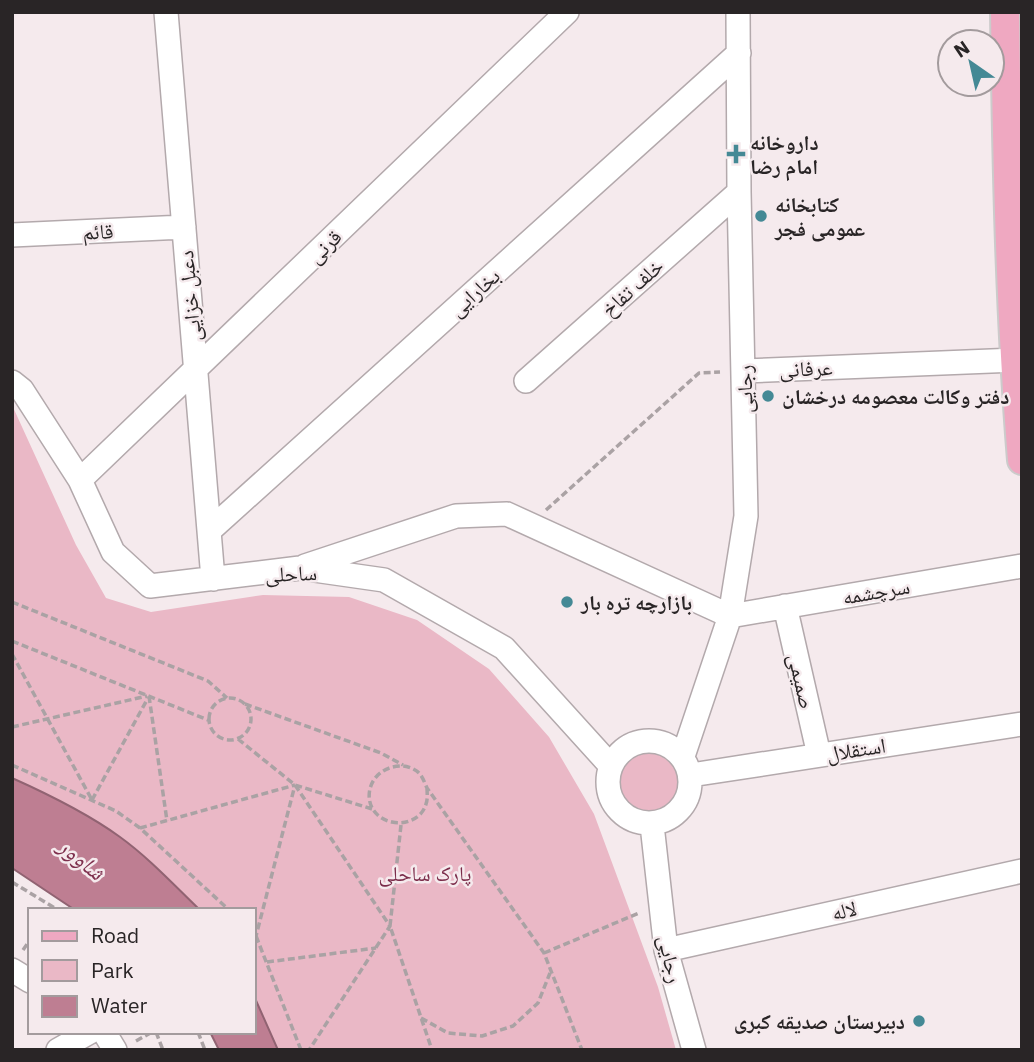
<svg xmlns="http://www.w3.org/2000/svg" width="1034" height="1062" font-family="'IBM Plex Sans','Noto Naskh Arabic',sans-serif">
	<rect width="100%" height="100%" fill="#f5eaed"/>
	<path fill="#eab8c6" d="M 12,405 L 76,545 L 106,598 L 151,612 L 263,595 L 349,597 L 417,620 L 489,669 L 549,737 L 594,814 L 658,987 L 676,1050 L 278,1050 L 254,996 L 254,910 L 200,910 C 174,885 149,858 120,837 C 87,813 50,795 12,778 Z
		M 643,743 L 663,745 L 680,758 L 687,776 L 684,797 L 671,814 L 651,821 L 632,818 L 616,805 L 609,786 L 613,766 L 625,751 Z"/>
	<path fill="#be7e92" stroke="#916372" stroke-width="2" d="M 12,778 C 50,795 87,813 120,837 C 149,858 174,885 200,910 L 75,910 L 12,868 Z
		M 254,996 L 278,1050 L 219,1050 L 210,1032 L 254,1032 Z"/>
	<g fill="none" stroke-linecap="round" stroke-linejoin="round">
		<g stroke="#b3a9ac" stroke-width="26">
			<path id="minor" d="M 166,12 L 213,579
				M 12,235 L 184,227
				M 744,371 L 1016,360
				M 526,381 L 739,192
				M 12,382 L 22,390 L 80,480 L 113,552 L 150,586 L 300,568 L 384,580 L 504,648 L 610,765
				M 80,480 L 567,12
				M 209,531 L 739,53
				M 305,566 L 456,516 L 507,514 L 730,616
				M 785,606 L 819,755
				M 730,616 L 1022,566
				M608 782a41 41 0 1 1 82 0a41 41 0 1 1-82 0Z
				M 683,756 L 730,616 L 746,516 L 739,192 L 738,12
				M 691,775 L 1022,724
				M 652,825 L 666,950 L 694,1050
				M 666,950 L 1022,871
				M 12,970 L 30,981
				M 104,1032 L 115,1050
				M 58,1050 L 90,1032"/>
		</g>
		<g stroke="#cccbcb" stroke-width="32">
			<path id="major" d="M 1005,12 C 1007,161 1010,311 1022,460"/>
		</g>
		<path stroke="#aaa2a4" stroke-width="3.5" stroke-dasharray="7 3.5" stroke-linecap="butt" d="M 546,510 L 699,373 L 720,372
			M 12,602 L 208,681 L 227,698
			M 12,641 L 208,720
			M 12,654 L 92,800
			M 149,696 L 167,821
			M209 719a21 21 0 1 1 42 0a21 21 0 1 1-42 0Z
			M 245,704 L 381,753 L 403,765
			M 12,727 L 147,696
			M 238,739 L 295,785 L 372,809
			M 12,765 L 116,811 L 140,828 L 229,910
			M 295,785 L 390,926 L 309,1050
			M 427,788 C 427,792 428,799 426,804 C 422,819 405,825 392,822 C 358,815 363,768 400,766 C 406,765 415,769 419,773 C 423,777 425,784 427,788 L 544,953 L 582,1050
			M 92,800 L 148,698
			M 401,825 L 390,926 L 432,1050
			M 140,828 L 295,785
			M 12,882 L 58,910
			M 254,933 L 256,936 L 295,785
			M 256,936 L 301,1050
			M 23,950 L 30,940
			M 544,953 L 639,913
			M 267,962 L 376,948
			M 421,1018 L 448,1033 L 482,1036 L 513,1026 L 538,1003 L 550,973
			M 156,1032 L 163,1050
			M 198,1032 L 205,1050
			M 136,1041 L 152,1032"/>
		<use href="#minor" stroke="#fff" stroke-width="23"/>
		<use href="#major" stroke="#efa8c1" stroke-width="28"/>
	</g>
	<g fill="#448995" stroke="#f5eaed" stroke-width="2.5">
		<path d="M732.5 143.5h7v7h7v7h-7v7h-7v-7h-7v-7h7z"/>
		<circle cx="761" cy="216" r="7"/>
		<circle cx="768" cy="396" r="7"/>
		<circle cx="567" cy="602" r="7"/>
		<circle cx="919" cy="1021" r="7"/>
	</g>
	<g text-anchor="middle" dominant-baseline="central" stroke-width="5" stroke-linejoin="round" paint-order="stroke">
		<g font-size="21" font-weight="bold" fill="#292526" stroke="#f5eaed" text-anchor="start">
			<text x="750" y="142">داروخانه<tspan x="750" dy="24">امام رضا</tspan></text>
			<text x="775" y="204">کتابخانه<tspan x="775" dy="24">عمومی فجر</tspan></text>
			<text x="782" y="396">دفتر وکالت معصومه درخشان</text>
			<text x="581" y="602">بازارچه تره بار</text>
			<text x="905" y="1021" text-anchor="end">دبیرستان صدیقه کبری</text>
		</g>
		<g font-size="21" fill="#292526" stroke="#f5eaed">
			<text transform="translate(98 231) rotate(-3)">قائم</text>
			<text transform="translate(324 246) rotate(-44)">قرنی</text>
			<text transform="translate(632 287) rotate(-42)">خلف تفاخ</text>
			<text transform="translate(474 292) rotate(-42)">بخارایی</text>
			<text transform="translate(189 296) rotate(-95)">دعبل خزایی</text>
			<text transform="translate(806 368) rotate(-2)">عرفانی</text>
			<text transform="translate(744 389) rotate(-91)">رجایی</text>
			<text transform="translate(291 573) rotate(-2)">ساحلی</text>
			<text transform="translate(876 591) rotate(-10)">سرچشمه</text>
			<text transform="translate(802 681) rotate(77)">صمیمی</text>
			<text transform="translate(856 749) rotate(-9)">استقلال</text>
			<text transform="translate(844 910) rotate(-13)">لاله</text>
			<text transform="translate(671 959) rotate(78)">رجایی</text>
		</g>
		<g font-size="21" fill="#7b2c4a" stroke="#f5eaed">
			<text x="425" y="873">پارک ساحلی</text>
		</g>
		<g font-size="23" font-style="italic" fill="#7e2f4d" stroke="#f5eaed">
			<text transform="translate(82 858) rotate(39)">شاوور</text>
		</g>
	</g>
	<rect width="1034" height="1062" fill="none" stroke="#292526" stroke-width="28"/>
	<rect x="28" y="908" width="228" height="126" fill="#f5eaed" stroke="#a39b9d" stroke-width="2"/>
	<rect x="42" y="931" width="35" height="10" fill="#efa8c1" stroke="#a39b9d" stroke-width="2"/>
	<text x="91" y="943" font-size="21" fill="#292526">Road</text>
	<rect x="42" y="960" width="35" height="21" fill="#eab8c6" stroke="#a39b9d" stroke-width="2"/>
	<text x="91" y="978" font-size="21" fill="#292526">Park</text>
	<rect x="42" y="996" width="35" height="21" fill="#be7e92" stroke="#a39b9d" stroke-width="2"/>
	<text x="91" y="1013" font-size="21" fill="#292526">Water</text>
	<g transform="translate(971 63) rotate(326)"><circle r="33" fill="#f5eaed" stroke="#a39b9d" stroke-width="2"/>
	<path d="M0-5L12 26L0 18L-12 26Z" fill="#448995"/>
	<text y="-10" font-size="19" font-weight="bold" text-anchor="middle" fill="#292526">N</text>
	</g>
</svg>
